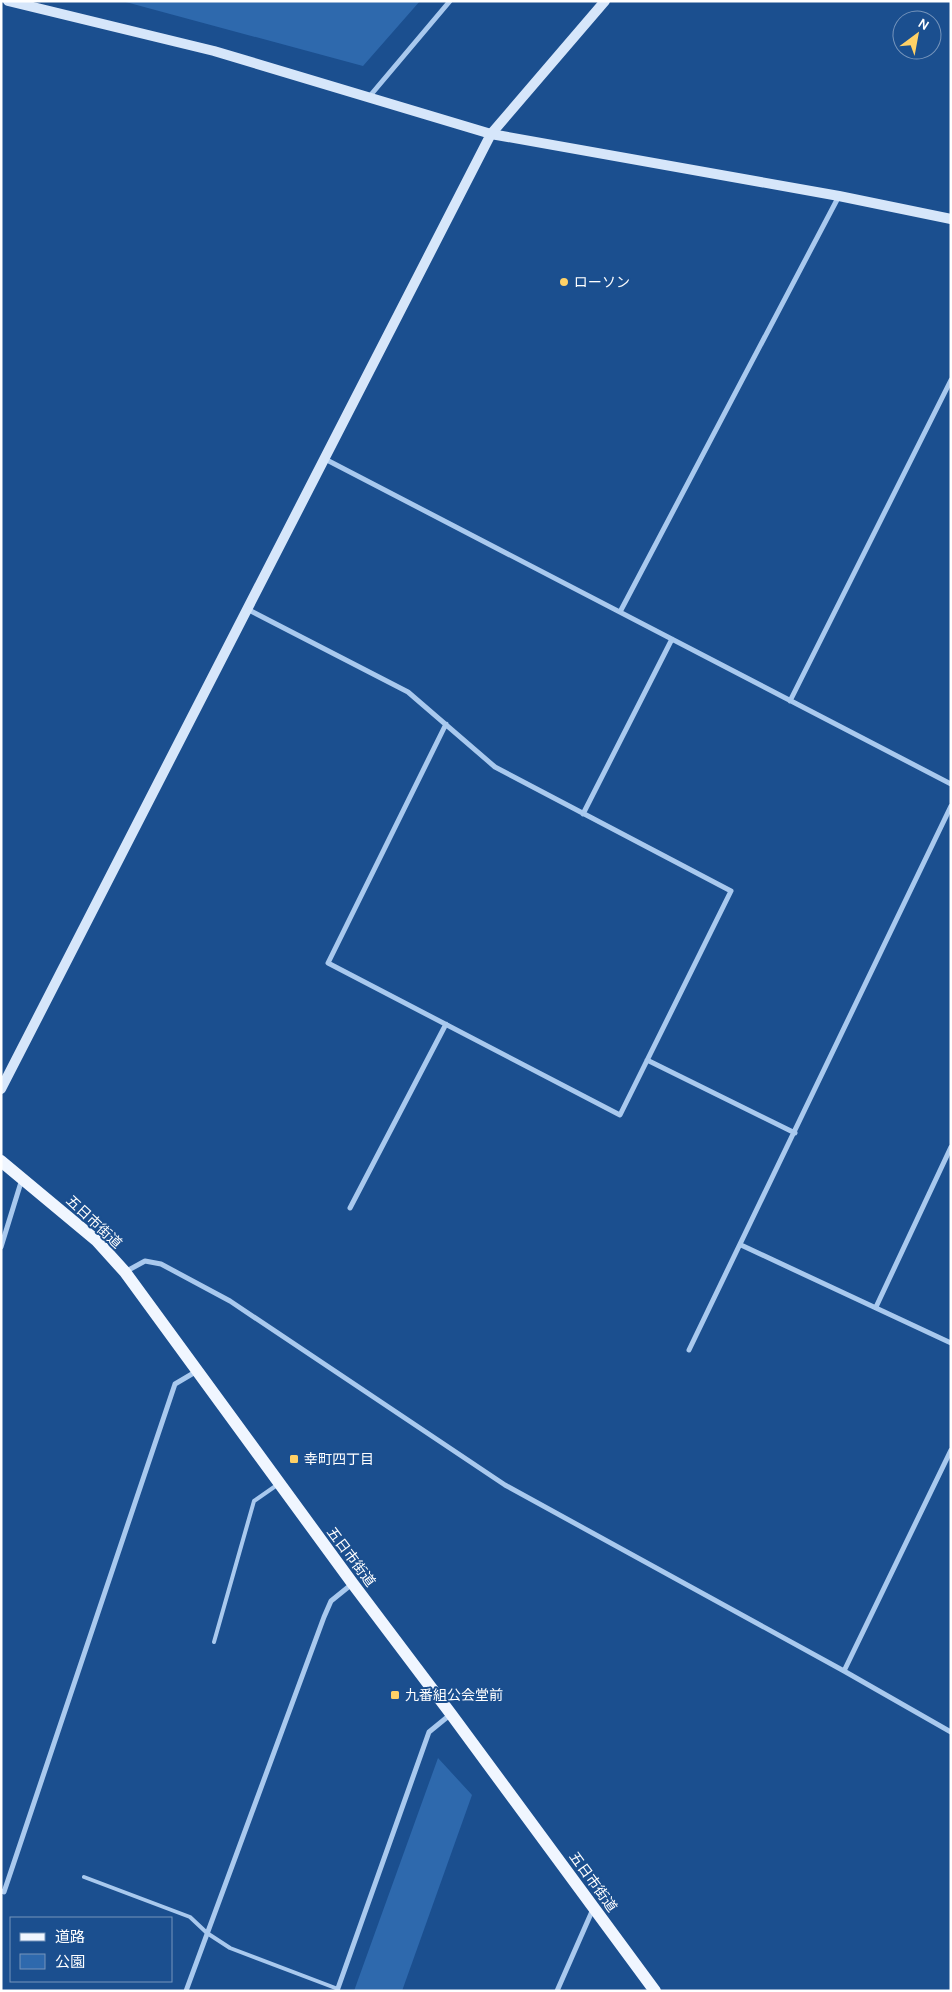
<svg xmlns="http://www.w3.org/2000/svg" width="952" height="1992" font-family="Karla,'Noto Sans JP',sans-serif">
	<rect width="100%" height="100%" fill="#1b4f8f"/>
	<path fill="#2e69ad" d="M 122,1 L 420,1 L 363,66 Z
		M 438,1758 L 472,1795 L 402,1991 L 354,1991 Z"/>
	<g fill="none" stroke-linecap="round" stroke-linejoin="round">
		<path stroke="#a9c9ee" stroke-width="4" d="M 214,1642 L 254,1501 L 277,1485
			M 84,1877 L 190,1917 L 207,1933 L 230,1948 L 338,1989"/>
		<path stroke="#a9c9ee" stroke-width="5" d="M 369,97 L 450,1
			M 323,458 L 951,784
			M 247,609 L 408,692 L 495,767 L 731,891 L 620,1115 L 328,963 L 446,724
			M 620,612 L 839,196
			M 790,701 L 951,380
			M 583,814 L 672,639
			M 647,1060 L 795,1133
			M 350,1208 L 446,1024
			M 741,1245 L 951,1343
			M 1,1247 L 22,1179
			M 125,1272 L 145,1261 L 161,1264 L 230,1301 L 505,1485 L 844,1671 L 951,1732
			M 876,1307 L 951,1147
			M 689,1350 L 951,806
			M 844,1671 L 951,1450
			M 1,1891 L 4,1892 L 175,1384 L 197,1371
			M 186,1991 L 324,1617 L 331,1601 L 352,1584
			M 337,1991 L 429,1732 L 451,1714
			M 557,1991 L 593,1909"/>
		<path stroke="#d6e6fa" stroke-width="10" d="M 8,1 L 214,51 L 491,134 L 839,196 L 951,219
			M 1,1089 L 491,134 L 605,1"/>
		<path stroke="#f0f6ff" stroke-width="12" d="M 1,1161 L 97,1241 L 125,1272 L 353,1584 L 451,1714 L 655,1991"/>
	</g>
	<g fill="#ffd166" stroke="#1b4f8f" stroke-width="2">
		<circle cx="564" cy="282" r="5"/>
		<rect x="289" y="1454" width="10" height="10" rx="2.5"/>
		<rect x="390" y="1690" width="10" height="10" rx="2.5"/>
	</g>
	<g text-anchor="middle" dominant-baseline="central" stroke-width="4" stroke-linejoin="round" paint-order="stroke">
		<g font-size="14" fill="#fff" stroke="#1b4f8f" text-anchor="start">
			<text x="574" y="282">ローソン</text>
			<text x="304" y="1459">幸町四丁目</text>
			<text x="405" y="1695">九番組公会堂前</text>
		</g>
		<g font-size="14" fill="#fff" stroke="#1b4f8f">
			<text transform="translate(94 1222) rotate(43)">五日市街道</text>
			<text transform="translate(351 1557) rotate(53)">五日市街道</text>
			<text transform="translate(593 1882) rotate(54)">五日市街道</text>
		</g>
	</g>
	<rect width="952" height="1992" fill="none" stroke="#ffffff" stroke-width="5"/>
	<rect x="10" y="1917" width="162" height="65" fill="#1b4f8f" stroke="#7695bc"/>
	<rect x="20" y="1933" width="25" height="8" fill="#f0f6ff" stroke="#7695bc"/>
	<text x="55" y="1942" font-size="15" fill="#ffffff">道路</text>
	<rect x="20" y="1954" width="25" height="15" fill="#2e69ad" stroke="#7695bc"/>
	<text x="55" y="1967" font-size="15" fill="#ffffff">公園</text>
	<g transform="translate(917 35) rotate(32)"><circle r="24" fill="#1b4f8f" stroke="#7695bc"/>
	<path d="M0-4L9 19L0 12L-9 19Z" fill="#ffd166"/>
	<text y="-8" font-size="14" font-weight="bold" text-anchor="middle" fill="#ffffff">N</text>
	</g>
</svg>
